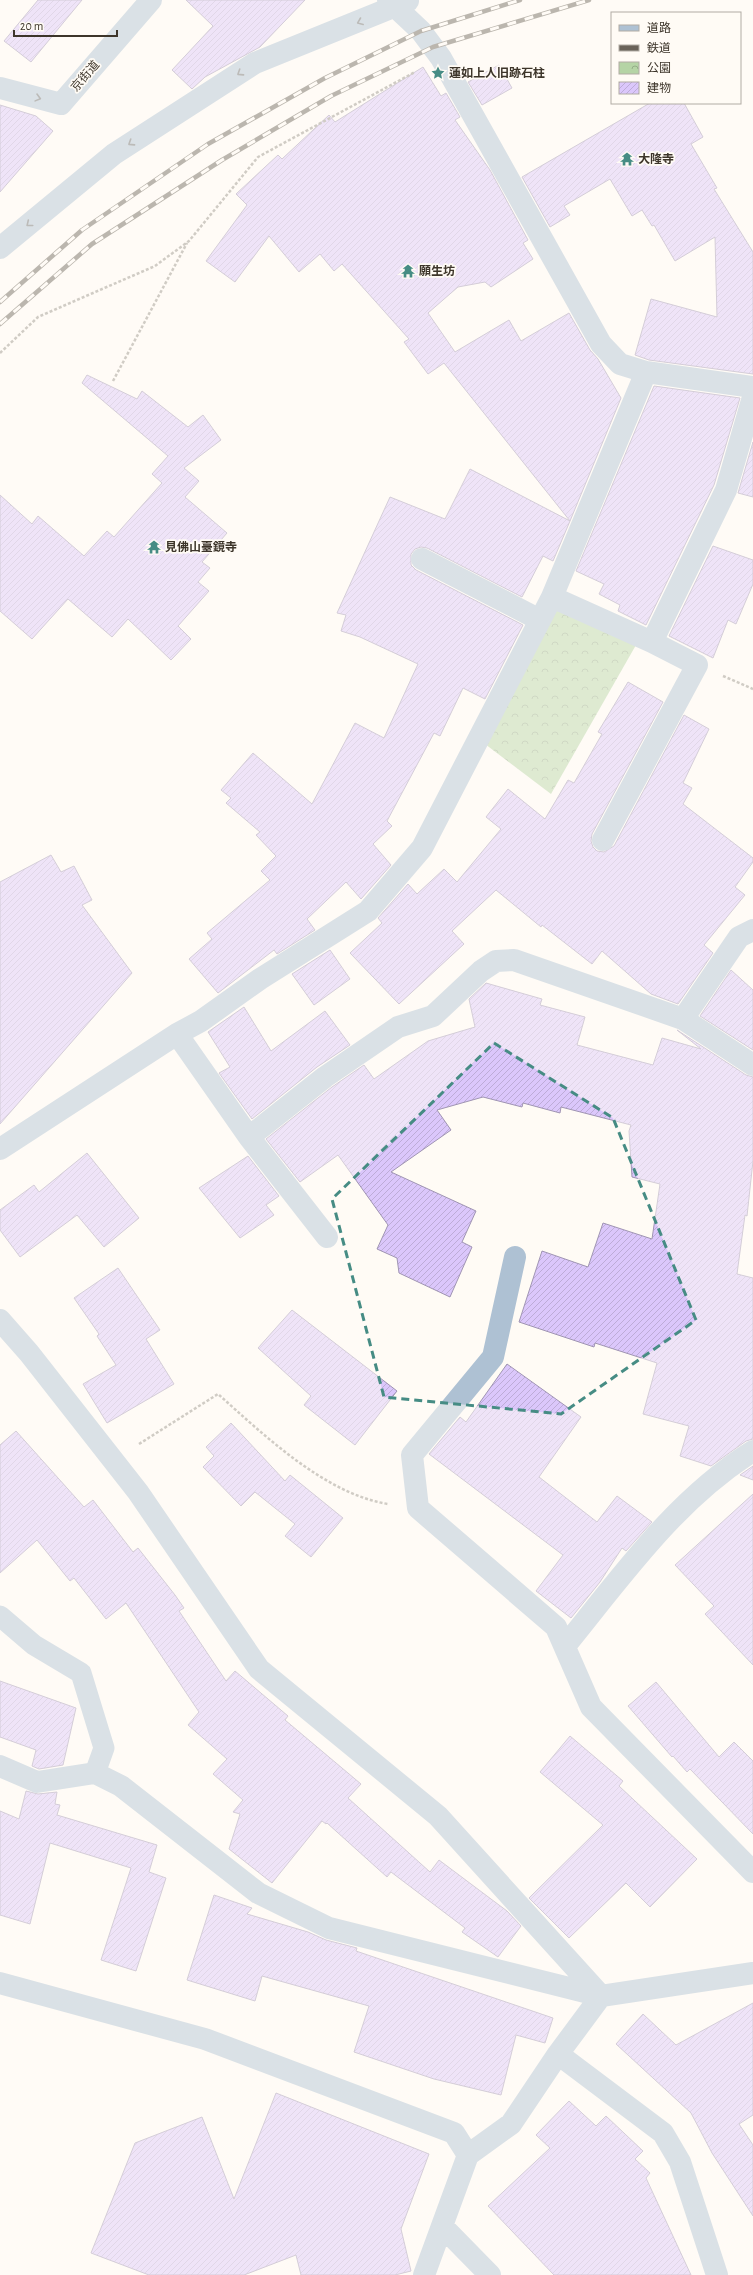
<svg xmlns="http://www.w3.org/2000/svg" width="753" height="2275" font-family="'Alegreya Sans','Noto Sans JP',sans-serif">
	<defs>
		<pattern id="park-crowns" width="20" height="18" patternUnits="userSpaceOnUse"><rect width="20" height="18" fill="#b5d4a5"/><path d="M2 6a3 3 0 1 1 6 0M12 15a3 3 0 1 1 6 0" fill="none" stroke="#94ad87"/></pattern>
		<pattern id="building-hatch" width="6" height="6" patternUnits="userSpaceOnUse"><rect width="6" height="6" fill="#dbc7fb"/><path d="M-1 1l2-2M0 6l6-6M5 7l2-2" fill="none" stroke="#bdacd7"/></pattern>
	</defs>
	<rect width="100%" height="100%" fill="#fffbf5"/>
	<path fill="url(#park-crowns)" d="M 555,608 L 636,645 L 551,794 L 485,744 Z"/>
	<path fill="url(#building-hatch)" stroke="#a095b3" d="M 38,0 L 82,0 L 31,62 L 4,41 Z
		M 186,0 L 305,0 L 260,47 L 205,77 L 192,89 L 172,70 L 213,26 Z
		M 499,65 L 512,88 L 482,105 L 468,82 Z
		M 423,67 L 441,96 L 446,93 L 460,117 L 455,120 L 490,170 L 528,240 L 523,243 L 533,259 L 491,287 L 485,282 L 458,287 L 428,313 L 455,352 L 509,320 L 521,341 L 569,313 L 590,350 L 598,359 L 621,398 L 570,521 L 444,363 L 428,374 L 404,342 L 409,339 L 342,264 L 334,271 L 320,254 L 299,272 L 269,236 L 235,282 L 206,261 L 247,205 L 236,194 L 278,155 L 282,159 L 329,115 L 335,122 Z
		M 650,103 L 684,103 L 703,137 L 691,144 L 717,188 L 714,189 L 753,252 L 753,374 L 649,360 L 635,355 L 651,299 L 717,317 L 715,237 L 675,261 L 654,225 L 652,226 L 642,210 L 632,216 L 610,179 L 564,206 L 570,215 L 550,227 L 522,177 Z
		M 0,105 L 36,116 L 53,131 L 0,192 Z
		M 87,375 L 137,399 L 142,391 L 188,427 L 203,415 L 221,440 L 184,468 L 199,481 L 185,497 L 227,533 L 202,562 L 210,568 L 198,582 L 209,591 L 178,626 L 191,639 L 171,660 L 128,619 L 112,637 L 68,599 L 32,639 L 0,611 L 0,495 L 32,524 L 38,516 L 84,556 L 107,531 L 114,537 L 162,483 L 152,474 L 168,456 L 82,383 Z
		M 654,386 L 740,398 L 714,485 L 646,625 L 618,611 L 620,605 L 599,594 L 604,584 L 576,571 Z
		M 753,442 L 753,497 L 738,493 Z
		M 470,469 L 570,521 L 553,561 L 543,556 L 522,597 L 427,548 L 421,547 L 415,549 L 411,554 L 411,565 L 416,570 L 523,625 L 485,699 L 463,688 L 440,736 L 434,733 L 387,821 L 392,826 L 373,844 L 391,865 L 361,899 L 346,882 L 307,919 L 315,930 L 277,954 L 274,950 L 218,993 L 189,959 L 212,939 L 207,933 L 270,880 L 261,871 L 276,856 L 256,835 L 260,832 L 226,803 L 231,798 L 221,790 L 253,753 L 312,804 L 355,723 L 384,738 L 418,664 L 360,637 L 341,631 L 346,615 L 337,613 L 390,497 L 445,519 Z
		M 713,546 L 753,560 L 753,584 L 736,624 L 728,620 L 713,658 L 669,636 Z
		M 628,682 L 663,702 L 592,834 L 591,841 L 593,847 L 597,851 L 604,852 L 614,846 L 684,715 L 709,729 L 683,783 L 692,788 L 683,804 L 753,858 L 753,862 L 735,887 L 745,895 L 704,945 L 713,953 L 678,1004 L 651,994 L 602,951 L 592,964 L 542,925 L 541,927 L 496,890 L 452,931 L 464,944 L 399,1004 L 350,953 L 382,923 L 378,918 L 408,884 L 417,894 L 444,869 L 457,882 L 501,829 L 486,817 L 508,789 L 545,819 L 568,780 L 574,783 L 602,734 L 598,732 Z
		M 51,855 L 61,872 L 74,866 L 92,900 L 82,905 L 132,973 L 0,1124 L 0,882 Z
		M 330,950 L 350,979 L 314,1005 L 292,974 Z
		M 731,970 L 753,990 L 753,1050 L 700,1016 Z
		M 486,983 L 542,999 L 540,1005 L 585,1017 L 577,1045 L 653,1065 L 662,1038 L 701,1049 L 677,1030 L 746,1075 L 753,1077 L 753,1161 L 747,1216 L 745,1215 L 737,1274 L 753,1278 L 753,1439 L 746,1441 L 711,1466 L 680,1456 L 689,1426 L 643,1414 L 657,1363 L 595,1343 L 594,1347 L 519,1322 L 542,1251 L 588,1267 L 603,1223 L 652,1239 L 660,1184 L 632,1177 L 629,1131 L 631,1125 L 561,1107 L 560,1113 L 523,1103 L 522,1107 L 483,1097 L 437,1110 L 451,1130 L 391,1172 L 476,1211 L 462,1242 L 472,1247 L 450,1297 L 399,1273 L 397,1258 L 377,1249 L 388,1225 L 338,1155 L 300,1182 L 266,1139 L 332,1087 L 364,1065 L 374,1079 L 428,1041 L 475,1027 L 469,999 Z
		M 244,1007 L 271,1051 L 325,1011 L 350,1045 L 317,1067 L 252,1119 L 219,1073 L 230,1067 L 208,1032 Z
		M 87,1153 L 139,1218 L 104,1247 L 77,1215 L 20,1257 L 0,1230 L 0,1210 L 34,1185 L 39,1192 Z
		M 248,1156 L 279,1196 L 266,1205 L 274,1215 L 240,1238 L 199,1188 Z
		M 118,1268 L 160,1330 L 146,1339 L 174,1384 L 107,1423 L 83,1384 L 116,1365 L 97,1336 L 99,1334 L 74,1298 Z
		M 292,1310 L 397,1391 L 355,1445 L 304,1405 L 311,1396 L 258,1348 Z
		M 507,1364 L 581,1417 L 539,1477 L 597,1522 L 617,1496 L 652,1522 L 626,1551 L 622,1548 L 600,1582 L 571,1618 L 536,1591 L 563,1555 L 429,1454 L 460,1417 L 466,1422 Z
		M 231,1423 L 285,1481 L 290,1475 L 343,1518 L 311,1557 L 285,1536 L 295,1524 L 255,1492 L 241,1506 L 203,1467 L 214,1456 L 206,1447 Z
		M 16,1431 L 84,1507 L 93,1500 L 133,1552 L 138,1548 L 175,1595 L 184,1608 L 179,1611 L 226,1681 L 235,1671 L 288,1716 L 285,1720 L 361,1784 L 348,1798 L 430,1872 L 439,1860 L 507,1911 L 521,1926 L 498,1957 L 462,1932 L 465,1928 L 391,1872 L 387,1877 L 327,1823 L 326,1824 L 322,1821 L 272,1883 L 229,1849 L 240,1814 L 233,1812 L 243,1800 L 213,1774 L 227,1759 L 188,1725 L 199,1712 L 126,1603 L 106,1619 L 74,1578 L 70,1581 L 37,1540 L 0,1573 L 0,1445 Z
		M 753,1466 L 753,1480 L 740,1475 Z
		M 753,1494 L 753,1665 L 705,1614 L 714,1606 L 675,1565 Z
		M 0,1681 L 76,1708 L 63,1765 L 39,1769 L 32,1766 L 36,1750 L 0,1737 Z
		M 656,1682 L 719,1757 L 734,1742 L 753,1761 L 753,1834 L 690,1769 L 687,1772 L 673,1756 L 672,1757 L 628,1706 Z
		M 570,1736 L 623,1781 L 619,1786 L 697,1859 L 650,1907 L 626,1883 L 569,1938 L 529,1898 L 603,1825 L 540,1772 Z
		M 26,1791 L 38,1794 L 57,1792 L 55,1804 L 60,1805 L 57,1815 L 157,1845 L 149,1872 L 166,1878 L 136,1971 L 101,1960 L 131,1868 L 50,1843 L 30,1924 L 0,1915 L 0,1811 L 19,1819 Z
		M 214,1895 L 252,1908 L 247,1914 L 308,1932 L 326,1940 L 357,1948 L 356,1951 L 553,2018 L 545,2043 L 516,2035 L 501,2095 L 434,2079 L 354,2052 L 369,2006 L 262,1976 L 255,2001 L 187,1980 Z
		M 753,2003 L 753,2115 L 739,2124 L 753,2145 L 753,2216 L 712,2153 L 691,2113 L 616,2044 L 643,2014 L 676,2045 Z
		M 276,2093 L 429,2154 L 401,2229 L 411,2271 L 395,2275 L 301,2275 L 296,2255 L 244,2275 L 149,2275 L 91,2253 L 135,2143 L 202,2117 L 234,2199 Z
		M 569,2101 L 596,2126 L 606,2116 L 643,2151 L 635,2159 L 650,2173 L 646,2178 L 691,2275 L 554,2275 L 488,2206 L 550,2148 L 536,2135 Z"/>
	<g fill="none" stroke-linecap="round" stroke-linejoin="round">
		<path stroke="#989289" stroke-width="2.5" stroke-dasharray="3 2" stroke-linecap="butt" d="M 0,353 L 38,317 L 155,266 L 189,241 L 258,157 L 415,72
			M 113,381 L 187,243
			M 723,676 L 753,689
			M 139,1444 L 218,1394 C 264,1435 325,1494 388,1504"/>
		<path stroke="#aec1d3" stroke-width="21" d="M 0,1616 L 34,1645 L 81,1673 L 104,1748 L 95,1773"/>
		<path stroke="#aec1d3" stroke-width="22" d="M 388,0 L 421,31 L 441,58 L 601,344 L 620,364 L 646,372 L 753,387
			M 0,88 L 61,104 L 151,0
			M 0,248 L 114,154 L 255,63 L 408,1
			M 422,559 L 540,620
			M 552,597 L 652,642
			M 603,840 L 697,665 L 652,642 L 726,490 L 753,397
			M 683,1019 L 739,937 L 753,930
			M 177,1034 L 249,1137 L 327,1237
			M 249,1137 L 325,1077 L 398,1027 L 433,1016 L 481,971 L 496,961 L 514,960 L 683,1019 L 753,1065
			M 0,1149 L 177,1034 L 201,1021 L 260,979 L 368,911 L 422,848 L 552,597 L 646,372
			M 515,1257 L 493,1357 L 412,1455 L 418,1508 L 556,1627 L 591,1707 L 753,1872
			M 0,1320 L 29,1353 L 138,1492 L 259,1669 L 438,1816 L 601,1996
			M 565,1646 C 622,1576 675,1500 753,1451
			M 0,1766 L 37,1782 L 95,1773 L 121,1786 L 258,1893 L 329,1928 L 601,1996 L 753,1973
			M 0,1983 L 205,2039 L 454,2133 L 468,2155
			M 558,2054 L 663,2133 L 680,2162 L 717,2275
			M 442,2226 L 490,2275
			M 424,2275 L 468,2155 L 511,2124 L 558,2054 L 601,1996"/>
		<g stroke="#696258" stroke-width="4.5">
			<path id="rail" d="M 0,302 L 82,230 L 208,144 L 325,78 L 421,31 L 520,0
				M 0,324 L 92,244 L 222,160 L 331,96 L 433,47 L 589,0"/>
		</g>
		<use href="#rail" stroke="#fffbf5" stroke-width="3" stroke-dasharray="9" stroke-linecap="butt"/>
	</g>
	<defs><path id="oneway-chevron" d="M-2-3.5L2.5 0L-2 3.5" fill="none" stroke-width="1.6" stroke-linecap="round" stroke-linejoin="round"/></defs>
	<g stroke="#6a6d6e">
		<use href="#oneway-chevron" transform="translate(360 22) rotate(158)"/>
		<use href="#oneway-chevron" transform="translate(240 73) rotate(147)"/>
		<use href="#oneway-chevron" transform="translate(38 98) rotate(15)"/>
		<use href="#oneway-chevron" transform="translate(131 143) rotate(147)"/>
		<use href="#oneway-chevron" transform="translate(29 224) rotate(141)"/>
	</g>
	<path d="M0 0H753V2275H0ZM 494,1043 L 613,1118 L 696,1320 L 561,1414 L 384,1397 L 332,1199 Z" fill="#fffbf5" fill-opacity=".55" fill-rule="evenodd"/>
	<path fill="none" stroke="#468c84" stroke-width="3" stroke-dasharray="8 5" stroke-linejoin="round" d="M 494,1043 L 613,1118 L 696,1320 L 561,1414 L 384,1397 L 332,1199 Z"/>
	<defs>
		<g id="sight-bare" transform="scale(1.08)"><path d="M0-6L1.8-2.2L6-1.7L2.9 1.2L3.7 5.4L0 3.3L-3.7 5.4L-2.9 1.2L-6-1.7L-1.8-2.2Z" fill="#468c84" stroke="#fffbf5" stroke-width="2.5" paint-order="stroke"/></g>
		<g id="temple-bare" transform="scale(1.08)"><path d="M0-6L5-2H3V0L6.5 2.5H4V6H1.5V3h-3V6H-4V2.5H-6.5L-3 0V-2H-5Z" fill="#468c84" stroke="#fffbf5" stroke-width="2.5" paint-order="stroke"/></g>
	</defs>
	<g fill-rule="evenodd">
		<use href="#sight-bare" x="438" y="73"/>
		<use href="#temple-bare" x="627" y="159"/>
		<use href="#temple-bare" x="408" y="271"/>
		<use href="#temple-bare" x="154" y="547"/>
	</g>
	<g text-anchor="middle" dominant-baseline="central" stroke-width="3.5" stroke-linejoin="round" paint-order="stroke">
		<g font-size="12" font-weight="bold" fill="#3d352a" stroke="#fffbf5" text-anchor="start">
			<text x="449" y="73">蓮如上人旧跡石柱</text>
			<text x="638" y="159">大隆寺</text>
			<text x="419" y="271">願生坊</text>
			<text x="165" y="547">見佛山臺鏡寺</text>
		</g>
		<g font-size="12" fill="#3d352a" stroke="#fffbf5">
			<text transform="translate(85 76) rotate(-49)">京街道</text>
		</g>
	</g>
	<rect x="611" y="12" width="130" height="92" fill="#fffbf5" stroke="#b1aca4"/>
	<rect x="619" y="25" width="20" height="6" fill="#aec1d3" stroke="#b1aca4"/>
	<text x="647" y="32" font-size="12" fill="#3d352a">道路</text>
	<rect x="619" y="45" width="20" height="6" fill="#696258" stroke="#b1aca4"/>
	<text x="647" y="52" font-size="12" fill="#3d352a">鉄道</text>
	<rect x="619" y="62" width="20" height="12" fill="url(#park-crowns)" stroke="#b1aca4"/>
	<text x="647" y="72" font-size="12" fill="#3d352a">公園</text>
	<rect x="619" y="82" width="20" height="12" fill="url(#building-hatch)" stroke="#b1aca4"/>
	<text x="647" y="92" font-size="12" fill="#3d352a">建物</text>
	<path d="M14 30v6h103v-6" fill="none" stroke="#3d352a" stroke-width="2"/>
	<text x="20" y="30" font-size="12" fill="#3d352a" stroke="#fffbf5" stroke-width="3" paint-order="stroke">20 m</text>
</svg>
